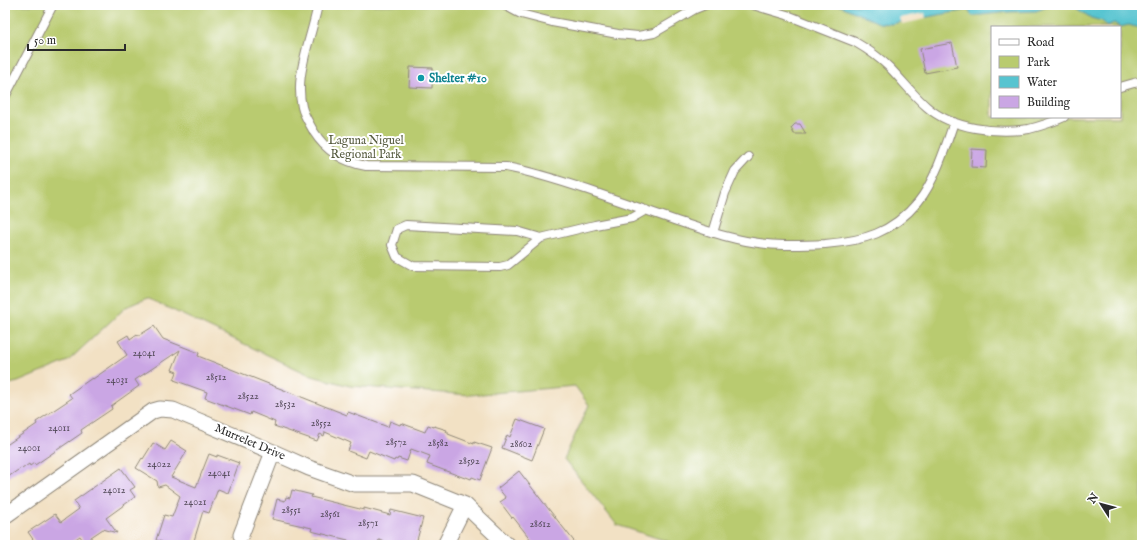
<svg xmlns="http://www.w3.org/2000/svg" width="1147" height="550" font-family="'IM FELL English',serif">
	<rect width="100%" height="100%" fill="#fff"/>
	<filter id="ink" filterUnits="userSpaceOnUse"><feTurbulence type="fractalNoise" baseFrequency=".025" numOctaves="2"/><feDisplacementMap in="SourceGraphic" scale="8" xChannelSelector="R" yChannelSelector="G"/><feConvolveMatrix kernelMatrix="1 2 1 2 8 2 1 2 1" color-interpolation-filters="sRGB"/></filter>
	<filter id="wash" filterUnits="userSpaceOnUse"><feTurbulence type="fractalNoise" baseFrequency=".012" numOctaves="4" result="noise"/><feDisplacementMap in="SourceGraphic" scale="16" xChannelSelector="R" yChannelSelector="G"/><feGaussianBlur stdDeviation="0.9" result="paint"/><feColorMatrix in="noise" values="0 0 0 0 0 0 0 0 0 0 0 0 0 0 0 0 0 1.4 0 .05"/><feComposite in="paint" operator="in"/></filter>
	<g filter="url(#wash)">
		<rect width="100%" height="100%" fill="#f2e1c4"/>
		<path fill="#b9cb6f" stroke="#727b4d" fill-rule="evenodd" d="M 5,5 L 1142,5 L 1142,545 L 679,545 L 617,525 L 564,459 L 589,405 L 575,386 L 470,395 L 350,386 L 312,376 L 147,298 L 126,307 L 68,361 L 18,382 L 5,385 ZM 992,27 L 1120,27 L 1120,117 L 992,117 Z"/>
		<path fill="#57c4d0" stroke="#41787e" d="M 839,5 L 1052,5 L 1036,11 L 1009,12 L 972,16 L 968,10 L 938,15 L 891,24 L 879,23 Z
			M 1075,5 L 1142,5 L 1142,29 L 1129,25 L 1120,27 L 1114,23 L 1107,26 L 1102,21 L 1091,18 L 1076,8 Z
			M 314,536 L 317,537 L 317,538 L 331,542 L 332,540 L 334,541 L 333,545 L 316,545 L 312,544 Z"/>
		<path fill="#f2e1c4" d="M 925,13 L 926,19 L 902,24 L 900,18 Z"/>
		<g id="blocks">
			<path fill="#caa6e4" d="M 952,43 L 957,67 L 925,73 L 920,49 Z
				M 410,67 L 433,68 L 432,88 L 409,87 Z
				M 795,124 L 800,124 L 806,134 L 794,134 L 791,128 Z
				M 972,149 L 987,150 L 986,168 L 971,167 Z
				M 154,326 L 163,339 L 199,353 L 198,356 L 347,415 L 348,412 L 388,427 L 390,421 L 400,425 L 401,423 L 425,432 L 428,425 L 434,427 L 434,426 L 447,430 L 446,432 L 448,432 L 448,434 L 474,444 L 474,442 L 492,448 L 480,480 L 472,477 L 471,479 L 466,477 L 465,478 L 427,464 L 430,456 L 411,449 L 407,461 L 398,458 L 397,460 L 395,459 L 394,461 L 369,451 L 366,458 L 348,451 L 351,443 L 325,432 L 324,436 L 320,434 L 317,441 L 274,426 L 275,422 L 251,412 L 250,415 L 205,398 L 207,392 L 174,380 L 177,372 L 172,370 L 180,350 L 135,380 L 139,386 L 111,406 L 112,409 L 81,430 L 82,433 L 35,465 L 34,463 L 30,466 L 29,464 L 22,469 L 21,468 L 5,479 L 5,446 L 37,424 L 36,422 L 72,398 L 69,394 L 92,378 L 93,379 L 127,355 L 118,341 L 128,335 L 130,339 L 137,334 L 138,336 Z
				M 517,419 L 544,429 L 532,460 L 502,448 L 507,435 L 510,437 Z
				M 171,441 L 187,451 L 171,477 L 196,487 L 209,454 L 217,457 L 217,455 L 239,463 L 228,493 L 218,489 L 209,513 L 203,511 L 193,544 L 185,542 L 184,545 L 161,545 L 162,542 L 156,540 L 164,515 L 172,517 L 180,496 L 165,485 L 158,487 L 157,481 L 136,468 L 142,458 L 143,459 L 153,443 L 165,450 Z
				M 121,468 L 135,487 L 130,490 L 135,497 L 106,518 L 117,533 L 103,529 L 91,537 L 91,545 L 86,545 L 80,536 L 67,545 L 37,545 L 28,532 L 55,514 L 61,522 L 79,509 L 74,501 Z
				M 519,471 L 543,502 L 577,545 L 535,545 L 513,517 L 512,518 L 500,502 L 506,498 L 498,488 Z
				M 292,490 L 312,495 L 311,497 L 364,510 L 364,508 L 390,515 L 391,510 L 423,518 L 417,540 L 416,540 L 414,545 L 396,545 L 379,540 L 377,545 L 362,545 L 348,541 L 348,540 L 311,531 L 312,528 L 272,519 L 277,499 L 285,501 L 286,497 L 290,498 Z"/>
		</g>
	</g>
	<g filter="url(#ink)">
		<use href="#blocks" fill-opacity="0" stroke="#8e8678" stroke-width="1"/>
		<g fill="none" stroke-linecap="round" stroke-linejoin="round">
			<g stroke="#8e8678" stroke-width="10">
				<path id="lane" d="M 318,5 C 315,19 311,33 307,47 C 302,67 297,86 302,107 C 304,116 310,124 314,132 C 326,151 344,162 366,166 L 506,167 C 534,172 561,181 588,190 C 616,200 645,210 674,220 C 704,230 735,241 767,244 C 786,246 806,245 825,244 C 864,241 892,233 918,202 C 934,183 946,146 954,122
					M 504,5 L 521,14 L 552,22 L 618,34 L 638,36 L 654,33 L 695,9 L 705,5
					M 753,5 L 787,15 L 855,42 C 867,49 879,57 889,67 C 902,80 913,95 927,107 C 952,129 997,134 1029,129 C 1041,126 1053,122 1064,117
					M 1120,87 L 1134,83 L 1142,81
					M 5,97 L 53,5
					M 713,233 L 725,193 L 735,171 L 748,157
					M 541,238 L 508,265 L 500,267 L 413,266 L 397,257 L 392,245 L 397,229 L 406,225 L 517,231 L 541,238 L 595,225 L 632,218 L 646,210"/>
			</g>
			<g stroke="#8e8678" stroke-width="17">
				<path id="street" d="M 5,516 L 153,411 L 160,409 L 173,410 L 273,452 L 309,468 L 354,484 L 413,484 L 465,505 L 507,545
					M 241,535 L 273,452
					M 445,545 L 465,505"/>
			</g>
			<use href="#lane" stroke="#fff" stroke-width="8"/>
			<use href="#street" stroke="#fff" stroke-width="15"/>
		</g>
	</g>
	<circle fill="#0f9aa8" stroke="#fff" stroke-width="1.5" cx="421" cy="78" r="4"/>
	<g text-anchor="middle" dominant-baseline="central" stroke-width="4" stroke-linejoin="round" paint-order="stroke">
		<g font-size="10" fill="#534a59">
			<text x="144" y="353">24041</text>
			<text x="216" y="377">28512</text>
			<text x="117" y="380">24031</text>
			<text x="248" y="396">28522</text>
			<text x="285" y="404">28532</text>
			<text x="321" y="423">28552</text>
			<text x="59" y="428">24011</text>
			<text x="396" y="442">28572</text>
			<text x="438" y="443">28582</text>
			<text x="521" y="444">28602</text>
			<text x="29" y="448">24001</text>
			<text x="469" y="461">28592</text>
			<text x="159" y="464">24022</text>
			<text x="219" y="473">24041</text>
			<text x="114" y="490">24012</text>
			<text x="195" y="502">24021</text>
			<text x="291" y="510">28551</text>
			<text x="330" y="514">28561</text>
			<text x="368" y="523">28571</text>
			<text x="540" y="524">28612</text>
		</g>
		<g font-size="12" font-weight="bold" fill="#0d838f" stroke="#fff" text-anchor="start">
			<text x="429" y="78">Shelter #10</text>
		</g>
		<g font-size="12" fill="#565b3f" stroke="#fff">
			<text x="366" y="140">Laguna Niguel<tspan x="366" dy="14">Regional Park</tspan></text>
		</g>
		<g font-size="12" fill="#2b2b2b" stroke="#fff">
			<text transform="translate(250 442) rotate(23)">Murrelet Drive</text>
		</g>
	</g>
	<rect width="1147" height="550" fill="none" stroke="#fff" stroke-width="20"/>
	<rect x="991" y="26" width="130" height="92" fill="#ffffff" stroke="#aaaaaa"/>
	<rect x="999" y="39" width="20" height="6" fill="#ffffff" stroke="#aaaaaa"/>
	<text x="1027" y="46" font-size="12" fill="#2b2b2b">Road</text>
	<rect x="999" y="56" width="20" height="12" fill="#b9cb6f" stroke="#aaaaaa"/>
	<text x="1027" y="66" font-size="12" fill="#2b2b2b">Park</text>
	<rect x="999" y="76" width="20" height="12" fill="#57c4d0" stroke="#aaaaaa"/>
	<text x="1027" y="86" font-size="12" fill="#2b2b2b">Water</text>
	<rect x="999" y="96" width="20" height="12" fill="#caa6e4" stroke="#aaaaaa"/>
	<text x="1027" y="106" font-size="12" fill="#2b2b2b">Building</text>
	<g transform="translate(1101 504) rotate(306)" stroke="#ffffff" stroke-width="3" paint-order="stroke">
	<path d="M0-3L7 15L0 10L-7 15Z" fill="#2b2b2b"/>
	<text y="-6" font-size="11" font-weight="bold" text-anchor="middle" fill="#2b2b2b">N</text>
	</g>
	<path d="M28 44v6h97v-6" fill="none" stroke="#2b2b2b" stroke-width="2"/>
	<text x="34" y="44" font-size="12" fill="#2b2b2b" stroke="#ffffff" stroke-width="3" paint-order="stroke">50 m</text>
</svg>
